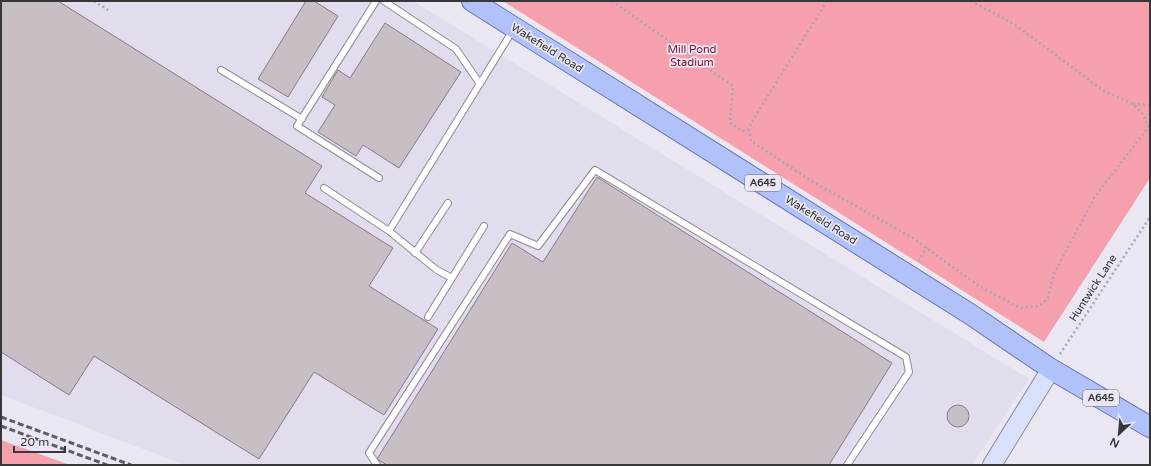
<svg xmlns="http://www.w3.org/2000/svg" width="1151" height="466" font-family="'Varela Round',sans-serif">
	<rect width="100%" height="100%" fill="#ebe7f2"/>
	<path fill="#e3dcee" d="M 1,1 L 413,1 L 1029,379 L 972,465 L 185,465 L 1,395 Z"/>
	<path fill="#f6a0ae" d="M 503,1 L 1150,1 L 1150,178 L 1044,342 Z
		M 1,440 L 70,465 L 1,465 Z"/>
	<path fill="#c8bec5" stroke="#877d84" d="M 1,1 L 58,1 L 322,166 L 305,193 L 393,248 L 369,286 L 438,329 L 384,415 L 314,372 L 259,459 L 94,356 L 69,395 L 1,352 Z
		M 306,1 L 314,1 L 338,16 L 288,97 L 258,79 Z
		M 385,23 L 461,72 L 399,168 L 363,145 L 356,156 L 318,132 L 335,105 L 322,97 L 338,70 L 350,78 Z
		M 597,177 L 892,363 L 829,465 L 387,465 L 377,459 L 512,243 L 543,262 Z
		M947 416a11 11 0 1 1 22 0a11 11 0 1 1-22 0Z"/>
	<g fill="none" stroke-linecap="round" stroke-linejoin="round">
		<g stroke="#8f8b95" stroke-width="8">
			<path id="lane" d="M 376,1 L 297,126 L 379,178
				M 384,1 L 456,49 L 480,84
				M 221,70 L 302,119
				M 324,188 L 389,231
				M 415,253 L 448,203
				M 452,278 L 484,226
				M 428,317 L 452,278 L 437,270 L 389,231 L 513,30
				M 377,465 L 369,453 L 510,234 L 538,246 L 595,170 L 906,357 L 909,372 L 847,465"/>
		</g>
		<g stroke="#8f8b95" stroke-width="20">
			<path id="secondary" d="M 992,465 L 1051,369"/>
		</g>
		<g stroke="#6476b4" stroke-width="22">
			<path id="primary" d="M 472,1 L 970,314 L 1051,369 L 1150,427"/>
		</g>
		<path stroke="#a9a6af" stroke-width="2.5" stroke-dasharray="2 3" stroke-linecap="butt" d="M 94,1 L 108,10
			M 612,1 L 733,86 L 730,123 L 742,131 L 749,130
			M 827,1 L 751,123 L 749,130 L 751,141 L 813,182 L 913,238 L 979,286 L 1020,308 L 1039,306 L 1048,298 L 1054,274 L 1094,198 L 1150,125
			M 971,1 L 1014,24 L 1104,91 L 1133,104 L 1144,115 L 1148,127
			M 1133,104 L 1150,105
			M 918,261 L 927,247
			M 1060,354 L 1150,217"/>
		<use href="#lane" stroke="#fff" stroke-width="6"/>
		<use href="#secondary" stroke="#d8e0fc" stroke-width="18"/>
		<use href="#primary" stroke="#b1c1fa" stroke-width="20"/>
		<path stroke="#5d5c61" stroke-width="3" stroke-dasharray="6 3" stroke-linecap="butt" d="M 1,417 L 131,465
			M 1,426 L 107,465"/>
	</g>
	<g text-anchor="middle" dominant-baseline="central" stroke-width="3.5" stroke-linejoin="round" paint-order="stroke">
		<g fill="#ebe7f2" stroke="#6d6b71" stroke-width="1">
			<rect x="745" y="175" width="36" height="16" rx="3"/>
			<rect x="1083" y="390" width="36" height="16" rx="3"/>
		</g>
		<g font-size="10" font-weight="bold" fill="#37363a">
			<text x="763" y="183">A645</text>
			<text x="1101" y="398">A645</text>
		</g>
		<g font-size="11" fill="#37363a" stroke="#ebe7f2">
			<text transform="translate(547 48) rotate(32)">Wakefield Road</text>
			<text transform="translate(821 220) rotate(32)">Wakefield Road</text>
			<text transform="translate(1093 288) rotate(-57)">Huntwick Lane</text>
		</g>
		<g font-size="11" fill="#7c0f33" stroke="#ebe7f2">
			<text x="692" y="49">Mill Pond<tspan x="692" dy="13">Stadium</tspan></text>
		</g>
	</g>
	<rect width="1151" height="466" fill="none" stroke="#37363a" stroke-width="4"/>
	<g transform="translate(1119 434) rotate(206)" stroke="#ebe7f2" stroke-width="3" paint-order="stroke">
	<path d="M0-3L7 15L0 10L-7 15Z" fill="#37363a"/>
	<text y="-6" font-size="11" font-weight="bold" text-anchor="middle" fill="#37363a">N</text>
	</g>
	<path d="M14 446v6h51v-6" fill="none" stroke="#37363a" stroke-width="2"/>
	<text x="20" y="446" font-size="12" fill="#37363a" stroke="#ebe7f2" stroke-width="3" paint-order="stroke">20 m</text>
</svg>
